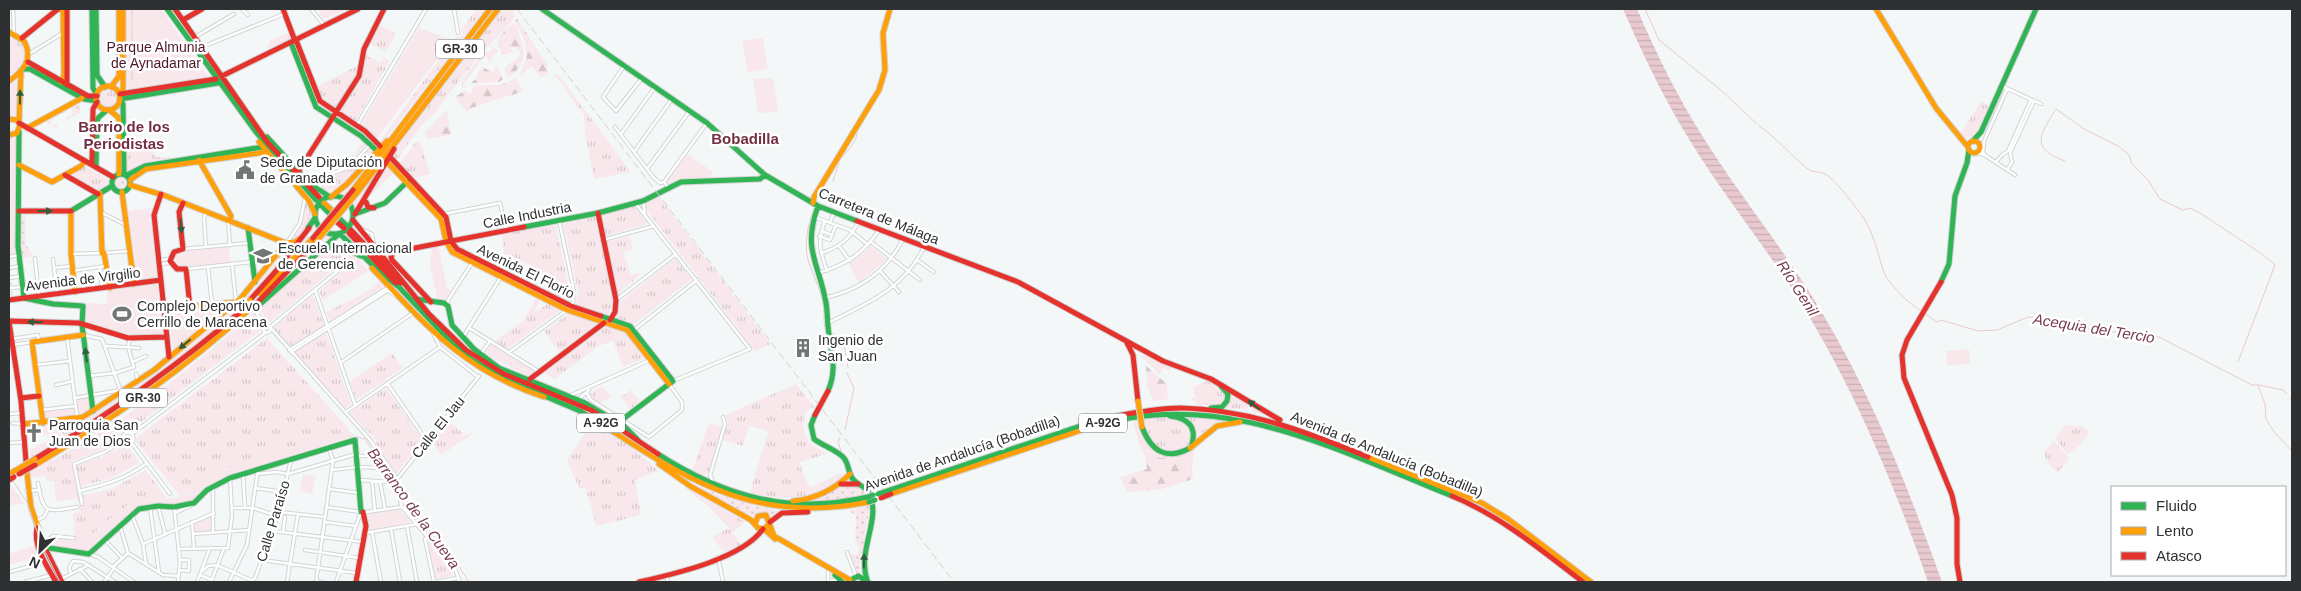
<svg xmlns="http://www.w3.org/2000/svg" width="2301" height="591" font-family="Arial,sans-serif">
	<defs>
		<pattern id="grass-tufts" width="24" height="20" patternUnits="userSpaceOnUse" patternTransform="scale(1.25)"><rect width="24" height="20" fill="#f8e8eb"/><path d="M3 7l-1-3M5 7V3M7 7l1-3M15 17l-1-3M17 17v-4M19 17l1-3" fill="none" stroke="#d5c7ca"/></pattern>
		<pattern id="forest-firs" width="22" height="20" patternUnits="userSpaceOnUse" patternTransform="scale(1.25)"><rect width="22" height="20" fill="#f8e8eb"/><path d="M5 1l3.5 6h-7zM16 11l3.5 6h-7z" fill="#d5c7ca"/></pattern>
		<pattern id="garden-dots" width="8" height="8" patternUnits="userSpaceOnUse" patternTransform="scale(1.25)"><rect width="8" height="8" fill="#f8e8eb"/><path d="M2 2h.1M6 6h.1" fill="none" stroke="#d5c7ca" stroke-width="1.8" stroke-linecap="round"/></pattern>
		<pattern id="water-rules" width="6" height="5" patternUnits="userSpaceOnUse" patternTransform="scale(1.25)"><rect width="6" height="5" fill="#e8c9cf"/><path d="M0 2.5h6" fill="none" stroke="#c7adb2"/></pattern>
	</defs>
	<rect width="100%" height="100%" fill="#f4f7f8"/>
	<path fill="url(#grass-tufts)" d="M 476,9 L 486,9 L 382,144 L 381,139 L 456,37 L 463,35 L 461,31 Z
		M 501,9 L 512,9 L 515,16 L 507,27 L 484,50 L 477,47 L 478,57 L 432,116 C 423,120 405,150 397,160 L 392,154 Z
		M 380,25 L 396,34 L 385,52 L 370,43 Z
		M 9,35 C 35,44 26,64 9,76 Z
		M 368,48 L 366,55 L 380,63 L 383,59 L 380,55 L 390,61 L 355,122 L 340,112 L 362,76 Z
		M 359,65 L 358,74 L 336,110 L 322,100 L 316,87 Z
		M 554,74 L 559,75 L 631,172 L 594,179 L 585,133 L 584,115 L 557,78 L 553,76 Z
		M98 99a10 10 0 1 1 20 0a10 10 0 1 1-20 0Z
		M 1981,101 L 1990,107 L 1978,134 L 1975,137 L 1967,138 L 1961,133 Z
		M 363,141 L 367,144 L 343,167 L 317,179 L 355,153 Z
		M 416,142 L 421,143 L 430,174 L 414,178 L 400,163 Z
		M 144,145 L 150,145 L 156,157 L 183,157 L 146,162 L 127,171 L 126,149 Z
		M 368,149 L 375,153 C 363,166 343,195 323,190 L 321,186 L 322,182 L 351,167 Z
		M 372,160 L 351,188 L 348,189 L 349,194 L 359,200 L 361,197 L 359,195 L 379,170 L 355,208 L 349,200 L 340,195 Z
		M 387,165 L 394,172 L 368,198 L 369,196 Z
		M 85,166 L 108,179 L 108,185 L 98,191 L 74,177 L 75,172 Z
		M 657,195 L 663,202 L 771,344 L 755,351 L 645,208 L 648,202 Z
		M 306,201 C 314,217 304,228 294,241 L 289,242 L 301,224 Z
		M 634,206 L 648,224 L 606,236 L 602,215 Z
		M 595,217 L 613,302 L 608,316 L 576,305 L 578,290 L 563,224 Z
		M 314,225 L 321,233 L 334,238 L 273,292 L 318,243 L 323,245 L 322,239 L 310,232 L 308,235 L 311,237 L 271,279 Z
		M 556,225 L 570,293 L 569,302 L 546,290 L 540,272 L 537,268 L 504,253 L 501,234 Z
		M 627,237 L 630,238 L 633,249 L 623,252 L 631,275 L 642,273 L 618,294 L 607,242 Z
		M 287,244 L 292,247 L 248,299 L 246,294 Z
		M 339,249 L 357,257 L 353,260 L 349,257 L 269,323 L 257,308 L 325,251 Z
		M 358,258 L 369,271 L 323,300 L 319,291 Z
		M 675,258 L 692,280 L 674,293 L 673,292 L 672,295 L 633,325 L 631,322 L 616,318 L 620,302 Z
		M 379,282 L 383,287 L 331,321 L 329,319 L 326,312 L 363,294 Z
		M 312,296 L 314,297 L 324,325 L 290,346 L 273,328 Z
		M 536,297 L 540,299 L 534,313 L 549,303 L 561,310 L 506,350 L 494,342 L 524,320 Z
		M 240,301 L 244,303 C 179,362 107,415 30,458 L 30,450 L 61,433 L 148,375 Z
		M 253,313 L 260,322 L 260,331 L 132,429 L 121,431 L 119,441 L 100,451 L 73,461 L 79,500 L 77,502 L 76,498 L 56,502 L 54,481 L 46,481 L 45,476 L 30,478 L 30,471 C 112,433 186,373 253,313 Z
		M 568,314 L 598,324 L 559,352 L 544,331 Z
		M 606,326 L 626,333 L 646,358 L 623,367 L 613,341 L 599,346 L 555,379 L 543,372 Z
		M 326,333 L 351,404 L 345,408 L 295,352 Z
		M 267,338 L 348,428 L 349,432 L 289,448 L 225,469 L 181,497 L 136,441 L 137,437 Z
		M 392,353 L 403,368 L 390,377 L 387,377 L 387,379 L 356,400 L 350,381 Z
		M 1205,380 L 1220,387 L 1227,397 L 1222,405 L 1198,405 L 1191,398 L 1196,396 L 1192,387 L 1206,382 Z
		M 796,384 L 814,407 L 806,412 C 799,433 808,448 829,453 L 800,462 L 802,471 L 810,488 L 840,473 L 846,476 C 815,501 788,500 752,494 L 750,492 L 768,433 L 767,431 L 749,426 L 743,446 L 723,440 L 728,422 L 725,415 Z
		M 603,387 L 611,396 L 601,403 L 593,399 L 591,394 L 593,391 Z
		M 386,388 L 422,439 L 420,445 L 396,474 L 376,444 L 376,440 L 350,413 Z
		M 1227,389 L 1264,415 L 1252,412 L 1252,408 L 1249,406 L 1247,409 L 1224,408 L 1230,401 Z
		M 631,390 L 640,401 L 630,409 L 621,397 Z
		M 1184,416 L 1229,419 L 1229,420 L 1212,426 L 1196,439 L 1195,427 Z
		M 1172,417 L 1186,421 L 1192,429 L 1191,444 C 1182,454 1164,456 1153,446 C 1147,439 1144,428 1143,419 Z
		M 448,421 L 464,434 L 457,438 L 472,433 L 471,435 L 441,455 L 431,441 Z
		M 1139,421 L 1144,440 L 1160,454 L 1178,455 L 1185,453 L 1210,433 L 1194,452 L 1192,468 L 1182,457 L 1159,458 L 1140,447 L 1133,422 Z
		M 593,422 L 631,447 L 657,469 L 658,471 L 635,480 L 641,515 L 597,526 L 596,525 L 586,488 L 579,488 L 567,460 Z
		M 709,423 L 722,426 L 709,471 L 703,476 L 692,471 Z
		M 2065,425 L 2081,426 L 2090,432 L 2080,445 L 2068,454 L 2055,439 Z
		M 2054,441 L 2068,456 L 2068,461 L 2058,472 L 2051,467 L 2043,453 Z
		M 123,446 L 128,447 L 140,463 L 109,479 L 81,486 L 76,465 L 102,457 Z
		M 146,470 L 167,499 C 130,496 115,515 89,537 L 81,538 L 75,536 L 73,514 L 79,512 L 78,505 L 83,504 L 81,496 L 111,489 Z
		M 9,483 L 10,483 L 24,504 L 9,505 Z
		M 686,487 L 745,522 L 734,532 L 732,532 L 742,546 L 724,552 L 712,537 L 729,528 L 707,505 L 685,488 Z
		M 428,542 L 452,572 L 452,576 L 435,579 Z"/>
	<path fill="url(#forest-firs)" d="M 517,19 L 547,64 L 548,73 L 541,78 L 532,66 L 519,76 L 527,56 L 525,41 L 515,21 Z
		M 513,23 L 517,25 C 519,42 531,54 517,70 C 514,73 513,76 508,77 L 504,69 C 509,62 517,61 521,54 L 518,49 L 512,47 L 510,49 L 514,51 L 503,55 L 498,46 L 498,38 Z
		M 494,47 L 499,52 L 494,54 L 490,63 L 485,55 L 464,84 L 466,87 L 462,88 L 461,81 L 482,55 L 485,52 L 488,53 Z
		M 496,65 L 503,79 L 499,82 L 471,83 L 477,78 L 478,72 L 483,67 L 493,73 Z
		M 515,78 L 524,91 L 471,108 L 467,113 L 455,97 L 466,90 L 467,93 L 472,93 L 473,87 C 487,82 502,89 515,78 Z
		M 447,110 L 451,135 L 427,139 L 425,132 Z
		M 1147,355 L 1172,367 L 1170,371 L 1163,368 L 1160,375 L 1141,356 Z
		M 1146,366 L 1167,384 L 1168,399 L 1154,401 L 1147,387 Z
		M 1140,447 L 1159,458 L 1182,457 L 1192,468 L 1193,479 L 1162,489 L 1127,492 L 1120,477 L 1147,469 L 1145,456 Z"/>
	<path fill="#f8e8eb" d="M 125,9 L 161,9 L 209,78 L 132,90 L 128,89 L 126,85 Z
		M 317,9 L 349,9 L 324,19 Z
		M 419,28 L 452,40 L 377,138 L 361,125 Z
		M 288,33 L 291,39 L 267,49 L 270,40 Z
		M 763,38 L 768,69 L 748,73 L 742,41 Z
		M 773,78 L 778,109 L 776,112 L 758,113 L 753,79 Z
		M 18,79 L 17,116 L 9,115 L 11,84 Z
		M 9,138 L 15,138 L 17,141 L 17,255 L 9,256 Z
		M 686,153 L 713,172 L 711,177 L 682,179 L 669,183 L 667,181 Z
		M 151,208 L 150,216 L 157,278 L 138,281 L 128,211 Z
		M 438,245 L 447,288 L 451,291 L 444,301 L 438,301 L 430,265 L 432,247 Z
		M 229,246 L 231,263 L 180,268 L 174,265 L 172,260 L 178,252 Z
		M 871,246 L 887,259 L 859,283 L 849,265 Z
		M 157,283 L 163,334 L 160,335 L 128,336 L 95,325 L 84,324 L 85,303 L 107,304 L 107,291 Z
		M 227,306 L 173,351 L 168,312 Z
		M 490,345 L 493,345 L 535,371 L 530,377 L 485,354 Z
		M 1969,349 L 1970,364 L 1947,366 L 1946,351 Z
		M 89,397 L 91,409 L 79,416 L 76,399 Z
		M 74,407 L 75,417 L 44,420 L 43,410 Z
		M 60,422 L 61,433 L 44,435 L 43,424 Z
		M 344,432 L 351,432 L 355,436 L 240,472 L 204,489 L 191,501 L 171,506 L 151,505 L 139,508 L 89,552 L 52,548 L 50,540 L 53,537 L 74,539 L 75,536 C 94,543 114,511 131,503 C 149,495 166,502 183,496 C 190,494 195,486 200,482 C 207,477 216,473 224,470 C 263,453 304,444 344,432 Z
		M 303,474 L 316,476 L 312,494 L 300,491 Z
		M 399,509 L 411,522 L 369,530 L 368,513 Z
		M 213,514 L 212,533 L 193,533 L 192,522 Z
		M 36,545 L 36,551 L 40,556 L 9,565 L 9,554 Z"/>
	<path fill="url(#garden-dots)" d="M 78,101 L 80,101 L 80,113 L 65,120 L 74,113 L 71,108 L 50,121 L 52,125 L 56,124 L 57,128 L 43,121 Z
		M114 183a7 7 0 1 1 14 0a7 7 0 1 1-14 0Z
		M 24,214 L 45,214 L 26,214 L 26,244 L 33,256 L 22,258 L 22,216 Z
		M 694,484 C 724,498 754,507 787,512 L 770,516 L 762,512 L 757,513 L 752,519 Z
		M 856,485 L 867,494 L 836,501 L 808,501 L 842,486 Z
		M 870,505 L 860,563 L 861,574 L 858,574 L 849,553 L 857,556 L 859,548 L 855,539 L 856,515 L 849,511 Z"/>
	<path fill="url(#water-rules)" d="M 1623,9 L 1637,9 C 1656,53 1677,96 1703,137 C 1741,198 1788,254 1824,316 C 1874,400 1909,490 1942,582 L 1928,582 C 1897,492 1861,405 1813,323 C 1777,261 1730,205 1692,144 C 1665,101 1643,55 1623,9 Z"/>
	<g fill="none" stroke-linecap="round" stroke-linejoin="round">
		<path stroke="#e8c9cf" stroke-width="1" d="M 132,9 L 132,17
			M 1645,9 L 1659,40 L 1722,91 L 1757,124
			M 132,19 L 132,31
			M 884,20 L 888,9
			M 132,33 L 132,45
			M 880,46 L 882,25
			M 132,47 L 132,59
			M 880,48 L 883,57
			M 132,61 L 132,80
			M 877,87 L 880,79
			M 867,105 L 876,90
			M 856,124 L 866,107
			M 1759,126 C 1777,138 1791,156 1808,169 C 1813,173 1820,171 1825,174 C 1836,180 1855,206 1863,217 C 1873,232 1878,253 1883,270 C 1887,283 1911,306 1922,311
			M 841,158 C 848,150 858,142 857,130
			M 2065,161 C 2029,148 2040,135 2056,109 L 2084,129 L 2118,146 L 2129,155 L 2132,164 L 2148,180 L 2160,199 L 2183,210 L 2190,208 L 2200,213 L 2262,254 L 2275,265 L 2238,362
			M 833,181 L 839,163
			M 814,209 C 807,227 803,247 810,266 C 817,284 826,301 824,321
			M 297,238 C 306,226 315,216 306,201
			M 1926,314 L 1936,322 L 1941,320 L 1978,331 L 1997,330 L 2028,317 L 2052,320 L 2062,326 L 2159,337 L 2252,385 L 2258,385 L 2265,404 L 2266,419 L 2275,433 L 2292,451
			M 824,324 L 826,328
			M 833,334 L 840,337 L 843,342
			M 844,345 L 848,367
			M 2259,385 L 2283,390 L 2287,394
			M 2290,398 L 2292,402
			M 845,430 L 854,388 L 847,373
			M 357,437 L 365,439 L 411,508 L 458,565 L 469,582
			M 840,437 L 838,442 L 841,451
			M 844,462 L 846,471"/>
		<g stroke="#d2d4d5" stroke-width="4.5">
			<path id="street" d="M 13,9 L 14,33
				M 242,9 L 248,15
				M 311,9 L 324,25
				M 454,9 L 458,33
				M 195,37 L 234,14
				M 202,47 L 284,14
				M 29,54 L 63,33
				M 624,66 L 603,97 L 616,111 L 642,78
				M 2004,87 L 2041,104
				M 357,125 L 426,9
				M 615,127 L 654,178 L 660,183 L 664,182 L 668,187
				M 621,134 L 655,87
				M 1980,149 L 1986,156 L 2015,175
				M 634,152 L 672,99
				M 1983,152 L 1984,141 L 2007,89
				M 1977,153 L 1985,155
				M 1996,162 L 2002,155 L 2008,151 L 2031,100
				M 647,169 L 689,112
				M 2007,170 L 2012,162 L 2010,153 L 2034,101
				M 311,182 L 349,167 L 370,145
				M 664,182 L 707,123
				M 320,189 L 320,182 L 324,179
				M 643,201 L 645,214
				M 636,204 L 750,349 L 673,381
				M 206,212 L 204,219 L 206,247
				M 102,213 L 126,225
				M 444,214 L 500,203 L 506,230
				M 817,218 L 850,230 L 868,245
				M 228,220 L 230,245
				M 825,221 C 817,241 820,251 827,271
				M 830,222 L 834,213
				M 360,228 L 372,234 L 374,245
				M 822,231 L 832,235
				M 819,236 L 830,240 L 836,225
				M 603,240 L 654,226
				M 871,242 L 920,280
				M 287,243 L 300,223 L 305,198
				M 839,246 L 850,261
				M 183,249 L 249,243
				M 104,253 L 130,251
				M 821,253 C 838,248 851,239 858,222
				M 71,254 L 102,253
				M 9,257 L 20,255
				M 35,258 L 39,296
				M 53,259 L 57,294
				M 159,260 L 170,259
				M 917,260 L 934,272
				M 159,264 L 170,263
				M 232,264 L 236,302
				M 100,267 L 102,288
				M 208,267 L 212,304
				M 9,268 L 20,266
				M 54,268 L 72,266
				M 186,269 L 251,262
				M 72,271 L 106,266
				M 880,271 L 899,292
				M 817,273 C 844,266 863,254 879,230
				M 92,277 L 94,288
				M 9,278 L 22,276
				M 83,278 L 84,289
				M 55,281 L 73,279
				M 9,284 L 10,300
				M 9,288 L 23,287
				M 315,290 L 355,405
				M 387,290 L 399,298
				M 825,298 C 859,290 887,271 903,239
				M 616,300 L 676,254
				M 448,305 L 448,300 L 472,263
				M 252,307 L 266,326 L 263,329 L 265,333
				M 828,323 C 867,303 903,290 924,247
				M 270,327 L 371,441 L 397,479 L 479,376
				M 270,327 L 351,260
				M 468,329 L 471,329 L 538,371
				M 634,330 L 697,280
				M 433,333 L 440,347 L 478,377
				M 83,335 L 102,339 L 121,392
				M 67,337 L 77,417
				M 463,337 L 501,277
				M 11,339 L 38,335 L 39,341
				M 12,345 L 32,342
				M 106,346 L 139,348
				M 128,347 L 130,338
				M 289,350 L 387,288
				M 291,352 L 387,291
				M 508,353 L 567,310 L 573,302 L 574,291 L 559,220
				M 481,354 L 490,341
				M 132,362 L 146,356
				M 340,363 L 413,313
				M 35,365 L 70,361
				M 136,374 L 138,380
				M 88,376 L 115,373 L 134,367 L 128,347
				M 387,383 L 427,441
				M 56,385 L 73,381
				M 588,391 L 587,394 L 591,400 L 649,437 L 682,410 L 682,402 L 669,384
				M 569,396 L 650,360
				M 581,397 L 589,390
				M 75,398 L 121,390
				M 41,410 L 76,406
				M 346,412 L 440,347
				M 9,414 L 22,413
				M 13,423 L 23,424
				M122.5 438a5.5 5.5 0 1 1 11 0a5.5 5.5 0 1 1-11 0Z
				M 132,434 L 265,333 L 269,332 L 271,329
				M 131,442 L 170,494
				M 9,443 L 24,442
				M 357,456 L 374,456 L 398,492 L 402,507 L 455,569 L 460,582
				M 332,470 L 358,467 L 382,468
				M 243,474 L 245,508
				M 257,474 L 276,472 L 288,474 L 356,454
				M 359,480 L 391,482
				M 372,481 L 375,511
				M 380,481 L 385,509
				M 38,483 C 43,515 47,512 77,507
				M 713,483 L 710,475 L 725,424 L 723,417
				M 213,487 L 213,532
				M 255,488 L 284,492
				M 329,489 L 360,493
				M 27,491 L 40,490
				M 79,491 C 104,485 126,479 147,463
				M 82,504 L 74,464 L 105,452 L 123,441
				M 158,506 L 165,533
				M 150,507 L 159,572
				M 174,507 L 180,560 L 178,582
				M 326,507 L 361,512 L 336,582
				M 232,508 L 253,508 L 278,516
				M 279,512 L 325,517
				M 366,512 L 402,507
				M 175,513 L 192,505
				M 132,515 L 143,544 L 146,564
				M 35,521 L 44,517 L 48,509
				M 192,522 L 193,534 L 249,530
				M 325,522 L 356,526
				M 120,526 L 128,553
				M 407,526 L 417,582
				M 391,529 L 400,582
				M 273,531 L 363,542
				M 283,532 L 285,517
				M 372,532 L 381,582
				M 365,533 L 417,524
				M 193,534 L 194,548
				M 428,537 L 425,539 L 434,582
				M 105,540 L 122,558
				M 45,542 L 53,536 L 74,538
				M 143,544 L 214,513
				M 178,549 L 228,548 L 232,515 L 230,478
				M 305,550 L 360,558
				M 847,552 L 856,576
				M 128,553 L 163,575 L 178,576
				M 89,554 L 98,557 L 134,582
				M 718,557 L 723,582
				M 262,560 L 357,573
				M 113,567 L 128,553
				M 80,569 L 92,582
				M 179,570 L 189,571 L 189,560 L 180,560
				M 9,572 L 46,562
				M 201,572 L 208,566 L 217,565 L 253,581
				M 71,573 L 69,568 L 73,561 L 83,562 L 115,582
				M 200,575 L 212,580
				M 666,575 L 668,582
				M 61,579 L 89,565
				M 316,581 L 323,582
				M 25,582 L 52,575
				M 104,582 L 114,568
				M 197,582 L 210,548
				M 211,582 L 224,548
				M 229,582 L 247,545 L 258,469
				M 251,582 L 255,578 L 279,512 L 291,460
				M 287,582 L 298,514
				M 316,582 L 333,461 L 329,448
				M 435,582 L 458,578
				M 828,582 L 834,580 L 840,580
				M 828,582 L 828,572"/>
		</g>
		<g stroke="#d2d4d5" stroke-width="7">
			<path id="fast" d="M 92,9 L 93,88 L 97,95
				M 96,9 L 97,75 L 105,87
				M 167,9 L 256,132 L 316,200
				M 542,9 L 707,123 L 765,175 L 818,206 L 857,221
				M 291,43 L 316,107 L 361,136 L 376,150
				M 24,69 L 30,69 L 84,99 L 97,101
				M 120,99 L 218,83
				M 120,100 L 123,104 L 124,174
				M 19,131 L 18,246 L 24,298
				M 267,137 L 309,183 L 330,197
				M 1973,141 L 1981,132 L 2036,9
				M 96,167 L 97,123 L 98,118 L 107,110
				M112 183a9 9 0 1 1 18 0a9 9 0 1 1-18 0Z
				M 127,175 L 145,166 L 263,147
				M315 215a19 19 0 1 1 38 0a19 19 0 1 1-38 0Z
				M 321,205 L 330,214
				M 818,206 C 802,251 819,262 826,303 C 828,314 827,324 829,334 C 832,356 837,370 828,391
				M 71,211 L 112,186
				M 355,214 L 385,203 L 407,182
				M 340,219 L 346,225
				M 524,227 L 598,213 L 643,201 L 681,182 L 760,179 L 765,175
				M 248,228 L 255,282
				M 308,228 L 315,218
				M 340,234 L 383,275 L 399,287 L 450,341 L 472,360 L 507,380 L 580,411 L 614,432
				M 327,248 L 342,247 L 361,256
				M 1941,282 L 1949,264 L 1955,196 L 1967,163 L 1969,150
				M 24,298 L 53,304 L 83,306 L 82,325 L 93,411
				M 416,299 L 444,303 L 448,306 L 452,325 L 474,349 L 499,368 L 583,402 L 624,426 L 638,440
				M 257,307 L 339,234
				M 601,316 L 630,326 L 673,381 L 623,419 L 615,421
				M 1211,408 L 1222,407 L 1227,401 L 1228,394 L 1221,386
				M 815,415 L 811,425 L 814,439 C 823,446 835,449 843,457 C 849,463 848,472 852,478 C 857,485 865,486 869,493 C 882,519 857,549 867,580
				M 1170,416 C 1187,418 1197,426 1192,444
				M 1142,427 C 1151,451 1166,461 1190,448
				M 1085,429 C 1215,385 1333,448 1452,496
				M 658,454 C 725,497 790,515 868,497
				M 890,490 L 1104,418
				M 49,548 L 89,554 L 139,509 L 158,506 L 174,507 L 194,503 L 207,490 L 230,478 L 355,440 L 361,512 L 363,512
				M 835,575 L 842,582
				M 848,582 L 858,576 L 868,582"/>
		</g>
		<g stroke="#d2d4d5" stroke-width="7">
			<path id="slow" d="M 61,9 L 63,12 L 64,75 L 61,82
				M 1876,9 L 1936,108 L 1968,147
				M 9,32 L 24,41 C 34,59 23,71 9,81
				M96 98a12 12 0 1 1 24 0a12 12 0 1 1-24 0Z
				M 111,87 L 119,76 L 119,9
				M 119,94 L 123,90 L 123,9
				M 109,110 L 118,117 L 119,121 L 119,174
				M 9,119 L 17,120 L 20,125 L 17,133 L 9,135
				M 19,122 L 21,72
				M 27,128 L 82,98
				M1968 147a6 6 0 1 1 12 0a6 6 0 1 1-12 0Z
				M 259,142 L 309,201 L 315,214
				M 199,160 L 231,216 L 230,221
				M 388,163 L 441,219 L 446,241 L 452,252 L 567,310 L 627,330 L 669,384
				M 19,165 L 52,182 L 81,166 L 85,161
				M 130,180 L 146,169 L 266,152
				M 130,185 L 166,196 L 286,243 L 295,242 L 299,239
				M 353,190 L 490,9
				M 122,192 L 134,284
				M 100,193 L 102,253 L 104,253 L 110,288
				M 357,193 L 498,9
				M 331,197 L 347,184 L 387,141
				M 324,203 L 333,211
				M 813,203 L 814,197 L 879,90 L 885,70 L 883,33 L 890,9
				M 71,211 L 71,254 L 75,292
				M 372,268 C 427,327 465,371 544,397
				M 260,294 L 313,238
				M 164,309 L 236,302
				M 43,423 L 32,342 L 83,335
				M 24,424 L 83,417 L 154,370 L 240,299 L 286,243
				M 614,432 C 698,488 766,523 869,502
				M 1190,448 L 1217,426 L 1240,422
				M 1368,457 L 1482,503 L 1508,519 L 1591,582
				M 659,464 L 690,486 L 751,520 L 758,528 L 764,529 L 769,524
				M 35,465 C 112,420 183,370 249,310
				M 27,473 L 31,507 L 43,542
				M 9,474 L 18,469
				M 891,494 L 1085,429
				M 793,501 C 815,499 834,490 850,474
				M 755,524 L 758,516 L 766,515 L 774,536 L 850,580
				M 764,529 L 775,539"/>
		</g>
		<g stroke="#d2d4d5" stroke-width="7">
			<path id="jam" d="M 67,9 L 67,85
				M 175,9 L 268,143 L 319,197
				M 283,9 L 295,41
				M 183,20 L 202,9
				M 22,38 L 58,9
				M 296,40 L 320,101 L 365,131 L 380,146
				M 28,62 L 88,96 L 97,96
				M 222,76 L 358,9
				M 120,94 L 216,79
				M 19,123 L 113,177
				M 391,158 L 446,217 L 451,241 L 457,249 L 571,306 L 601,316
				M 92,165 L 93,109 L 97,102
				M 298,172 L 359,76 L 364,49 L 384,9
				M 65,175 L 98,194
				M 161,194 L 154,215 L 169,357
				M 366,202 L 368,207 L 374,208
				M 183,203 L 179,212 L 183,249 L 174,252 L 170,261 L 177,269 L 186,269 L 190,307
				M 19,211 L 71,211
				M 598,213 L 616,300 L 615,312 L 610,320
				M 355,214 L 394,149
				M 353,220 L 429,314 L 466,350 L 504,374 L 593,411 L 658,454
				M 857,221 L 1018,282 L 1163,361 L 1211,379
				M 337,222 L 344,228
				M 351,230 L 401,283
				M 349,233 L 396,283
				M 1941,282 L 1907,340 L 1902,355 L 1904,378 L 1952,495 L 1957,518 L 1957,564 L 1960,582
				M 9,300 L 161,280
				M 250,300 L 276,271 L 309,228
				M 431,302 L 392,260 L 391,257 L 394,252 L 524,227
				M 257,303 L 316,242
				M 9,321 L 79,323 L 128,338 L 167,337
				M 9,322 L 21,401 L 26,461
				M 1127,343 L 1133,355 L 1138,401
				M 530,379 L 604,323
				M 1211,379 L 1280,420
				M 21,398 L 39,396
				M 1104,418 C 1129,414 1155,408 1180,408 C 1247,409 1307,432 1368,457
				M 35,459 C 110,414 180,364 246,307
				M 841,484 L 858,484
				M 1452,496 C 1501,516 1541,550 1583,582
				M 770,522 L 782,513 L 808,512
				M 37,528 C 33,547 47,566 56,582
				M 47,552 L 62,582
				M 356,582 L 366,526 L 363,512
				M 639,582 C 674,574 742,559 763,529"/>
		</g>
		<use href="#street" stroke="#fdfefe" stroke-width="2.5"/>
		<use href="#fast" stroke="#30b455" stroke-width="5"/>
		<use href="#slow" stroke="#ff9f0a" stroke-width="5"/>
		<use href="#jam" stroke="#e5322d" stroke-width="5"/>
		<path stroke="#d1d2d2" stroke-width="1" d="M 9,475 L 27,502 L 41,543 L 60,582"/>
		<path stroke="#d1d2d2" stroke-width="1" stroke-dasharray="8 4" stroke-linecap="butt" d="M 517,9 L 954,582"/>
		<g stroke="#d2d4d5" stroke-width="7" stroke-linecap="butt">
			<path id="fast-bridge" d="M 249,310 L 255,305
				M 878,494 L 890,490
				M 868,497 L 873,495
				M 869,502 L 875,500"/>
		</g>
		<g stroke="#d2d4d5" stroke-width="7" stroke-linecap="butt">
			<path id="slow-bridge" d="M 316,242 L 357,193
				M 244,306 L 250,300
				M 1138,401 L 1142,427
				M 18,469 L 35,459"/>
		</g>
		<g stroke="#d2d4d5" stroke-width="7" stroke-linecap="butt">
			<path id="jam-bridge" d="M 313,238 L 353,190
				M 815,415 L 828,391
				M 19,474 L 35,465
				M 9,480 L 14,477
				M 881,498 L 891,494"/>
		</g>
		<use href="#fast-bridge" stroke="#30b455" stroke-width="5"/>
		<use href="#slow-bridge" stroke="#ff9f0a" stroke-width="5"/>
		<use href="#jam-bridge" stroke="#e5322d" stroke-width="5"/>
	</g>
	<defs><path id="oneway-solid" d="M-6-.8H1V-3.2L6.5 0L1 3.2V.8H-6Z" transform="scale(1.25)"/></defs>
	<g fill="#2f5e3e">
		<use href="#oneway-solid" transform="translate(20 97) rotate(-89)"/>
		<use href="#oneway-solid" transform="translate(45 211)"/>
		<use href="#oneway-solid" transform="translate(181 226) rotate(84)"/>
		<use href="#oneway-solid" transform="translate(35 322) rotate(-178)"/>
		<use href="#oneway-solid" transform="translate(185 344) rotate(140)"/>
		<use href="#oneway-solid" transform="translate(86 355) rotate(-97)"/>
		<use href="#oneway-solid" transform="translate(1254 405) rotate(-143)"/>
		<use href="#oneway-solid" transform="translate(864 561) rotate(-88)"/>
	</g>
	<defs>
		<g id="civic-bare" transform="scale(1.5)"><path d="M-.6-6.5H3V-4.5H.6V-3L4-1V1h2V6H-6V1h2V-1L-.6-3ZM-1.2 2.5V6h2.4V2.5Z" fill="#737677" stroke="#fff" stroke-width="2.5" paint-order="stroke"/></g>
		<g id="university-bare" transform="scale(1.5)"><path d="M0-5L7-2L0 1L-7-2ZM-4 1L0 2.5L4 1V4Q0 6-4 4Z" fill="#737677" stroke="#fff" stroke-width="2.5" paint-order="stroke"/></g>
		<g id="stadium-bare" transform="scale(1.5)"><path d="M0-5a6.5 5 0 1 0 0 10a6.5 5 0 1 0 0-10ZM-3.5-1.8h7v3.6h-7Z" fill="#737677" stroke="#fff" stroke-width="2.5" paint-order="stroke"/></g>
		<g id="building-bare" transform="scale(1.5)"><path d="M-4-6H4V6H1V3H-1V6H-4ZM-2.5-4.3h1.7v1.8h-1.7ZM.8-4.3h1.7v1.8H.8ZM-2.5-1h1.7V.8h-1.7ZM.8-1h1.7V.8H.8Z" fill="#737677" stroke="#fff" stroke-width="2.5" paint-order="stroke"/></g>
		<g id="church-bare" transform="scale(1.5)"><path d="M-1.2-6h2.4v3.5h3.3v2.4h-3.3V6h-2.4V-.1h-3.3v-2.4h3.3Z" fill="#737677" stroke="#fff" stroke-width="2.5" paint-order="stroke"/></g>
	</defs>
	<g fill-rule="evenodd">
		<use href="#civic-bare" x="245" y="170"/>
		<use href="#university-bare" x="263" y="256"/>
		<use href="#stadium-bare" x="122" y="314"/>
		<use href="#building-bare" x="803" y="348"/>
		<use href="#church-bare" x="34" y="433"/>
	</g>
	<g text-anchor="middle" dominant-baseline="central" stroke-width="5" stroke-linejoin="round" paint-order="stroke">
		<g fill="#fff" stroke="#6d6e6f" stroke-width="1">
			<rect x="436" y="39.5" width="48" height="19" rx="4"/>
			<rect x="119" y="388.5" width="48" height="19" rx="4"/>
			<rect x="577" y="413.5" width="48" height="19" rx="4"/>
			<rect x="1079" y="413.5" width="48" height="19" rx="4"/>
		</g>
		<g font-size="12" font-weight="bold" fill="#2e3031">
			<text x="460" y="49">GR-30</text>
			<text x="143" y="398">GR-30</text>
			<text x="601" y="423">A-92G</text>
			<text x="1103" y="423">A-92G</text>
		</g>
		<g font-size="14" fill="#4e1727" stroke="#fff">
			<text x="156" y="47">Parque Almunia<tspan x="156" dy="16">de Aynadamar</tspan></text>
		</g>
		<g font-size="14" fill="#2e3031" stroke="#fff" text-anchor="start">
			<text x="260" y="162">Sede de Diputación<tspan x="260" dy="16">de Granada</tspan></text>
			<text x="278" y="248">Escuela Internacional<tspan x="278" dy="16">de Gerencia</tspan></text>
			<text x="137" y="306">Complejo Deportivo<tspan x="137" dy="16">Cerrillo de Maracena</tspan></text>
			<text x="818" y="340">Ingenio de<tspan x="818" dy="16">San Juan</tspan></text>
			<text x="49" y="425">Parroquia San<tspan x="49" dy="16">Juan de Dios</tspan></text>
		</g>
		<g font-size="14" fill="#2e3031" stroke="#fff">
			<text transform="translate(527 215) rotate(-11)">Calle Industria</text>
			<text transform="translate(879 216) rotate(22)">Carretera de Málaga</text>
			<text transform="translate(526 271) rotate(26)">Avenida El Florío</text>
			<text transform="translate(83 279) rotate(-7)">Avenida de Virgilio</text>
			<text transform="translate(438 427) rotate(-51)">Calle El Jau</text>
			<text transform="translate(962 453) rotate(-19)">Avenida de Andalucía (Bobadilla)</text>
			<text transform="translate(1387 454) rotate(22)">Avenida de Andalucía (Bobadilla)</text>
			<text transform="translate(273 521) rotate(-73)">Calle Paraíso</text>
		</g>
		<g font-size="15" font-weight="bold" fill="#742e41" stroke="#fff">
			<text x="124" y="126">Barrio de los<tspan x="124" dy="17">Periodistas</tspan></text>
			<text x="745" y="138">Bobadilla</text>
		</g>
		<g font-size="15" font-style="italic" fill="#773c4a" stroke="#fff">
			<text transform="translate(1798 288) rotate(57)">Río Genil</text>
			<text transform="translate(2094 328) rotate(9)">Acequia del Tercio</text>
			<text transform="translate(414 508) rotate(54)">Barranco de la Cueva</text>
		</g>
	</g>
	<rect width="2301" height="591" fill="none" stroke="#2e3031" stroke-width="20"/>
	<rect x="2111" y="486" width="175" height="90" fill="#ffffff" stroke="#abacad"/>
	<rect x="2121" y="502" width="25" height="8" fill="#30b455" stroke="#abacad"/>
	<text x="2156" y="511" font-size="15" fill="#2e3031">Fluido</text>
	<rect x="2121" y="527" width="25" height="8" fill="#ff9f0a" stroke="#abacad"/>
	<text x="2156" y="536" font-size="15" fill="#2e3031">Lento</text>
	<rect x="2121" y="552" width="25" height="8" fill="#e5322d" stroke="#abacad"/>
	<text x="2156" y="561" font-size="15" fill="#2e3031">Atasco</text>
	<g transform="translate(40 551) rotate(205)" stroke="#ffffff" stroke-width="4" paint-order="stroke">
	<path d="M0-4L9 19L0 12L-9 19Z" fill="#2e3031"/>
	<text y="-8" font-size="14" font-weight="bold" text-anchor="middle" fill="#2e3031">N</text>
	</g>
</svg>
